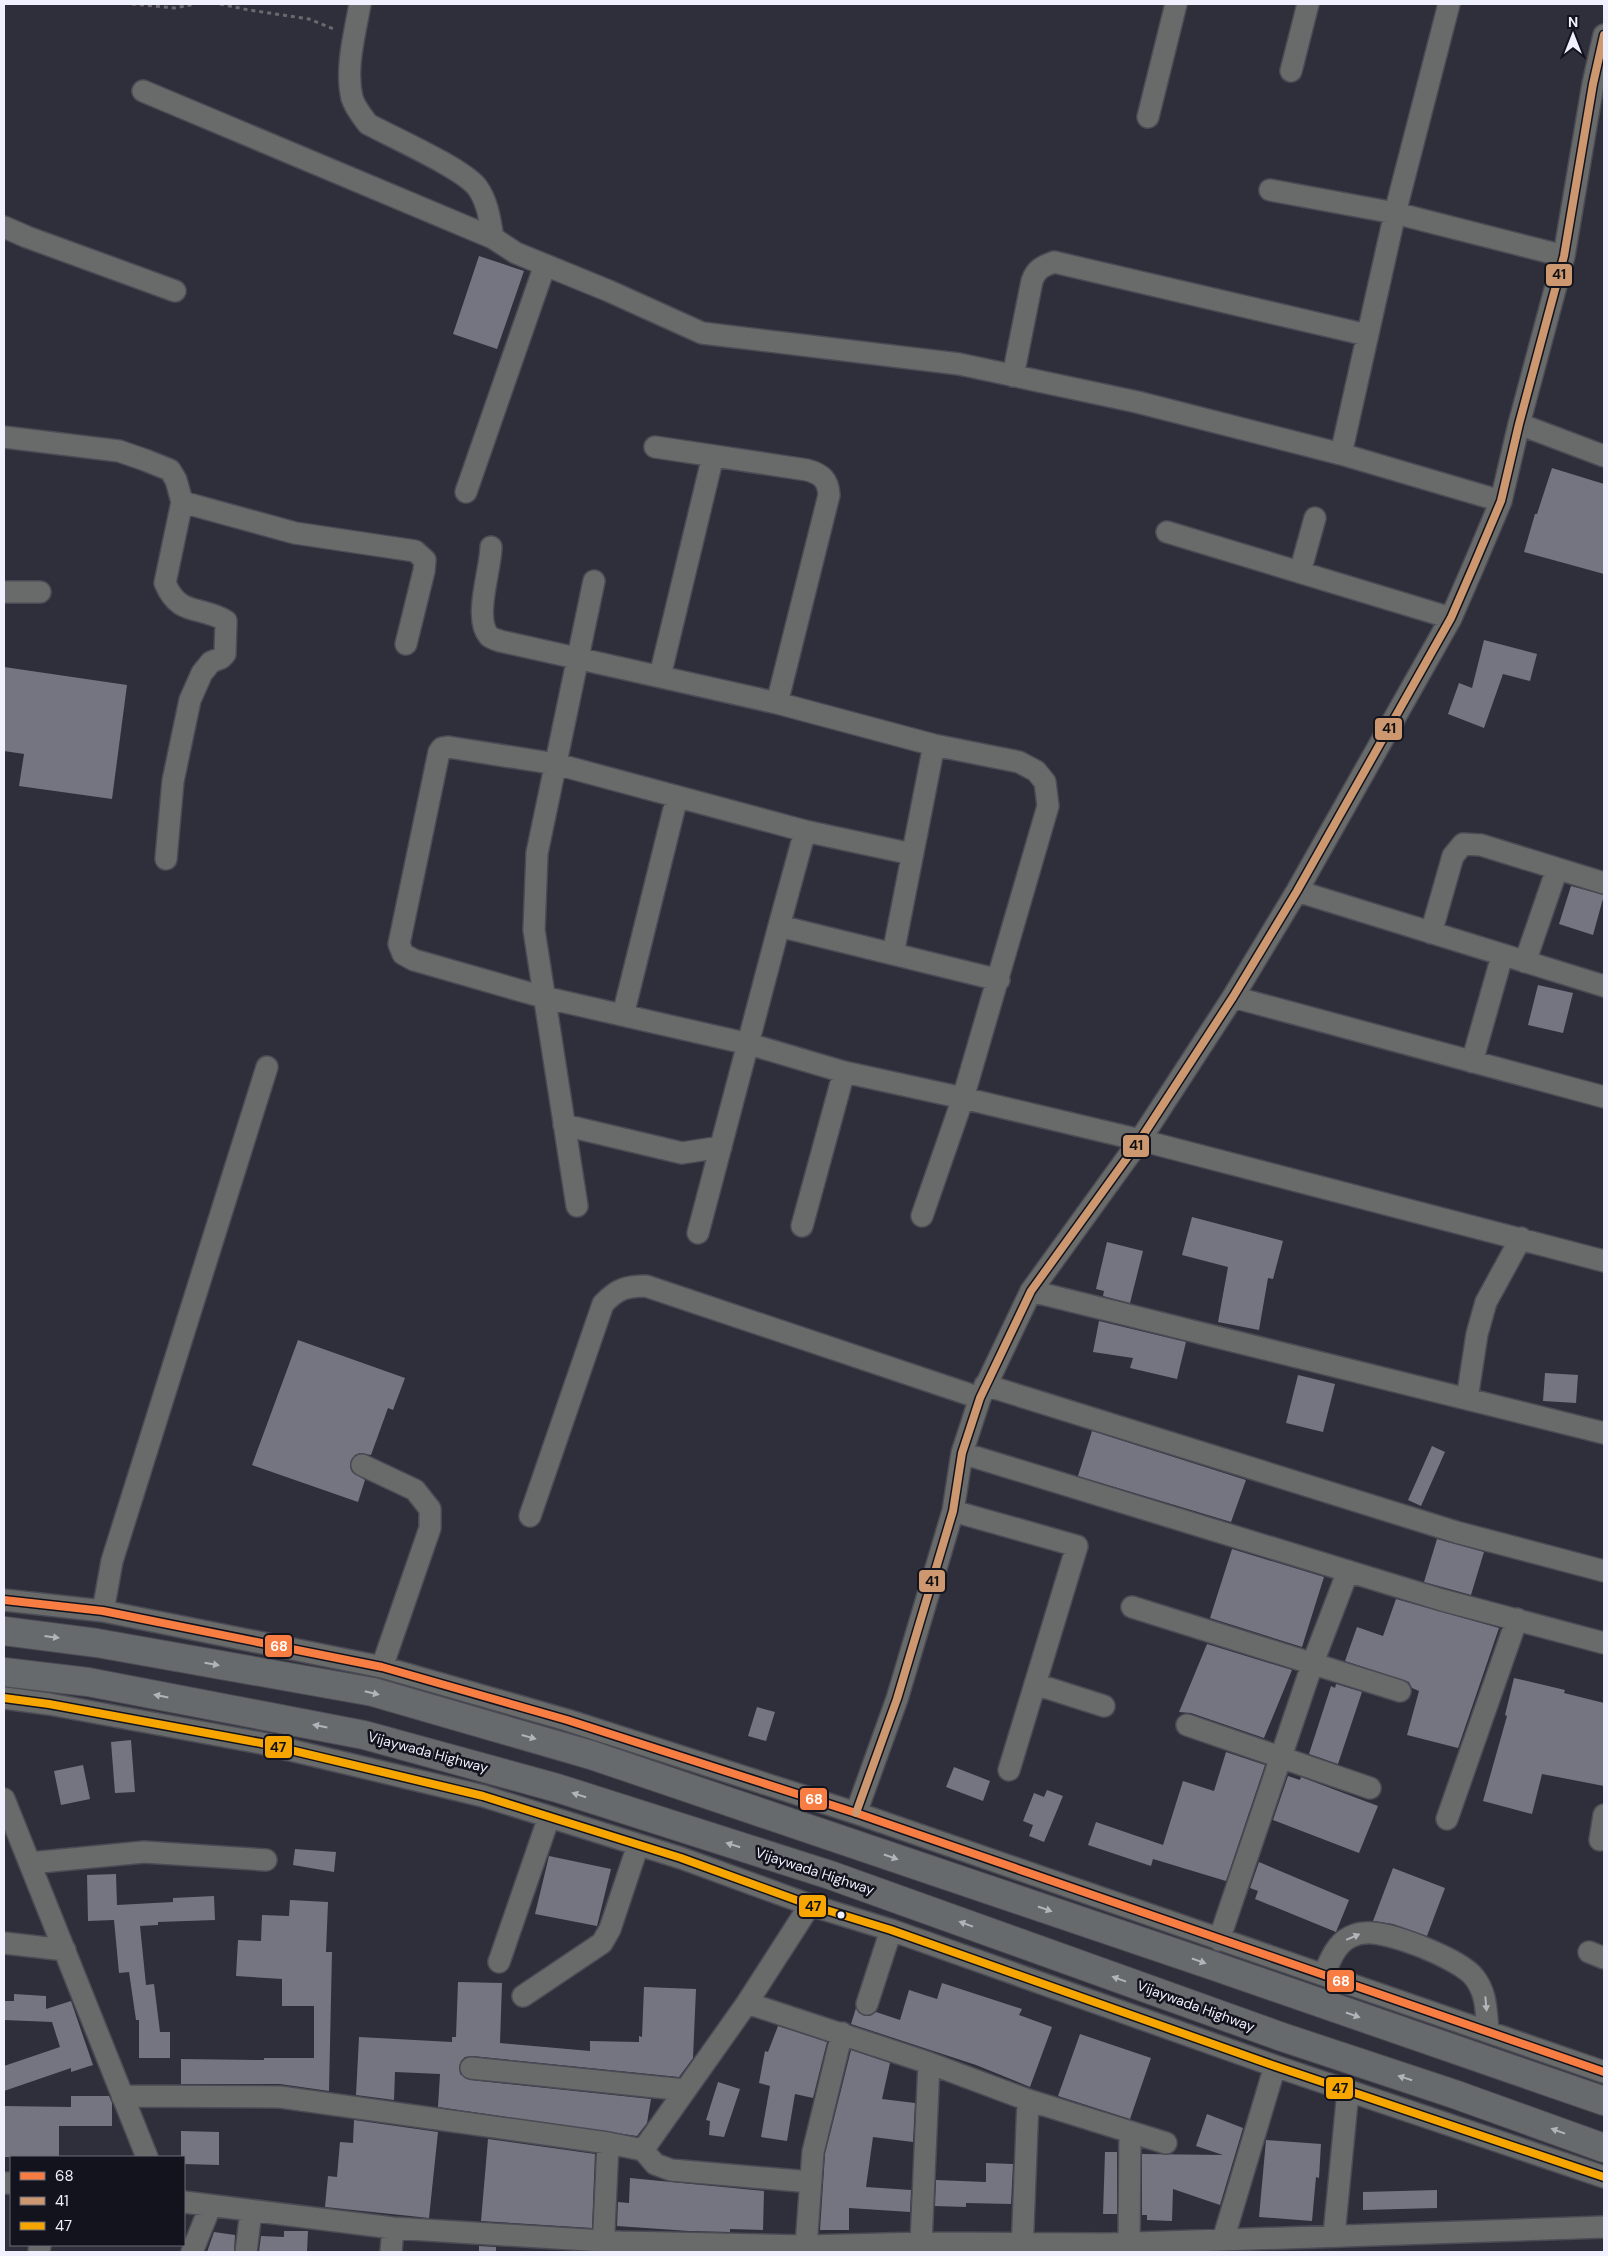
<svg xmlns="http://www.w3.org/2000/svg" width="1608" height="2256" font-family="'DM Sans',sans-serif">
	<rect width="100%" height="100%" fill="#2f2f3b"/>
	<path fill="#747580" d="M 479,256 L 524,271 L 497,349 L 453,334 Z
		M 1552,468 L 1604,484 L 1604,574 L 1524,552 L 1535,514 L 1537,514 Z
		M 1484,640 L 1537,654 L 1530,681 L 1503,674 L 1484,728 L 1448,714 L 1459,683 L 1472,688 Z
		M 4,667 L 127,685 L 112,799 L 19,786 L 24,754 L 4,751 Z
		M 1571,886 L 1604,895 L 1593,935 L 1559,924 Z
		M 1538,985 L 1573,993 L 1563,1033 L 1528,1025 Z
		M 1192,1217 L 1283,1241 L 1273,1279 L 1268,1278 L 1259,1330 L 1218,1322 L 1228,1267 L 1182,1255 Z
		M 1107,1242 L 1143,1251 L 1130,1303 L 1103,1296 L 1104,1291 L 1096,1289 Z
		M 1099,1321 L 1186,1342 L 1177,1379 L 1130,1368 L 1133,1358 L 1093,1352 Z
		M 298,1340 L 405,1378 L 393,1410 L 388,1408 L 371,1455 L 360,1453 L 355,1455 L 351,1460 L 350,1467 L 352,1472 L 365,1480 L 358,1502 L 252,1465 Z
		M 1545,1373 L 1578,1375 L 1576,1403 L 1543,1401 Z
		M 1298,1375 L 1335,1384 L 1323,1432 L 1286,1423 Z
		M 1092,1431 L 1246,1480 L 1231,1522 L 1078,1476 Z
		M 1432,1446 L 1445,1452 L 1421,1506 L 1408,1500 Z
		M 1437,1539 L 1484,1552 L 1471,1595 L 1424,1582 Z
		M 1232,1549 L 1324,1577 L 1302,1647 L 1210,1618 Z
		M 1396,1599 L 1499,1628 L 1458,1748 L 1407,1735 L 1419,1691 L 1412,1688 L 1409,1682 L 1345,1661 L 1357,1627 L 1383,1636 Z
		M 1207,1644 L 1292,1670 L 1264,1738 L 1191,1713 L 1179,1712 Z
		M 1514,1678 L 1565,1690 L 1564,1693 L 1604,1703 L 1604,1786 L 1542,1774 L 1532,1814 L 1483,1801 L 1507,1716 L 1505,1715 Z
		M 1336,1684 L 1362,1692 L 1338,1764 L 1309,1754 L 1331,1686 L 1335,1688 Z
		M 757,1707 L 775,1712 L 766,1741 L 748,1736 Z
		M 131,1740 L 135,1792 L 115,1793 L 111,1742 Z
		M 1226,1752 L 1265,1765 L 1226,1881 L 1153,1859 L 1151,1866 L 1088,1845 L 1096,1822 L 1163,1845 L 1183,1781 L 1214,1791 Z
		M 83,1765 L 90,1799 L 61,1805 L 54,1771 Z
		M 954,1767 L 990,1781 L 983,1801 L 946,1787 Z
		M 1288,1776 L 1300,1780 L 1301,1777 L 1378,1806 L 1359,1853 L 1273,1820 Z
		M 1047,1790 L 1063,1796 L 1044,1842 L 1029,1836 L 1033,1825 L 1023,1821 L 1034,1793 L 1044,1797 Z
		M 295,1849 L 336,1852 L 334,1872 L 293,1865 Z
		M 549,1856 L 611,1869 L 597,1926 L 535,1914 Z
		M 1259,1862 L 1349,1900 L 1336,1932 L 1255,1899 L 1258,1891 L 1250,1888 Z
		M 1393,1868 L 1445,1888 L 1427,1936 L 1393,1924 L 1373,1921 Z
		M 116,1874 L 117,1905 L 173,1902 L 173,1898 L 214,1896 L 215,1920 L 158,1922 L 158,1925 L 140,1926 L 146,1985 L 154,1984 L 160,2032 L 170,2032 L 170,2058 L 139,2058 L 139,2020 L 136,2020 L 129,1972 L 119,1973 L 114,1920 L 88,1921 L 87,1875 Z
		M 290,1900 L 328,1902 L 326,1952 L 332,1952 L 329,2091 L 280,2084 L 181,2084 L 181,2059 L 264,2060 L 264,2058 L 314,2058 L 314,2006 L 282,2006 L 282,1979 L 236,1976 L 238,1940 L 261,1941 L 262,1915 L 289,1916 Z
		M 458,1982 L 502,1983 L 500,2043 L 590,2051 L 590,2041 L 639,2042 L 639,2036 L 642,2037 L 644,1987 L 696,1989 L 693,2058 L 679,2077 L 472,2056 L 465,2057 L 461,2061 L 459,2067 L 460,2074 L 470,2080 L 651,2099 L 647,2123 L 637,2136 L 438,2107 L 440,2074 L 395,2072 L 394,2100 L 356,2095 L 359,2037 L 452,2042 L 452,2037 L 456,2037 Z
		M 942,1983 L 1022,2009 L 1019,2015 L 1052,2027 L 1030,2087 L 976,2065 L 851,2024 L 856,2008 L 864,2016 L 870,2016 L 876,2012 L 900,2020 L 909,1990 L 937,1999 Z
		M 14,1994 L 46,1996 L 46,2009 L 71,2001 L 93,2065 L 71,2072 L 71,2068 L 4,2091 L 4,2066 L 60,2047 L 52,2022 L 4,2020 L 4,2001 L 14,2001 Z
		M 778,2026 L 827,2042 L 813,2098 L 795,2094 L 787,2141 L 761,2137 L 770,2086 L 759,2083 L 765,2051 L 768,2052 Z
		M 1080,2034 L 1151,2058 L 1130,2119 L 1058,2096 Z
		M 851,2050 L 890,2063 L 882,2099 L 915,2103 L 913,2142 L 873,2137 L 866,2187 L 911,2190 L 910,2212 L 849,2208 L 849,2230 L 820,2230 L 825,2154 Z
		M 718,2082 L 740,2089 L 724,2137 L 709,2135 L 710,2121 L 706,2120 Z
		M 71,2096 L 109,2096 L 112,2103 L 112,2126 L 59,2126 L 59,2157 L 4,2157 L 4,2106 L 71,2107 Z
		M 1207,2114 L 1243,2128 L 1220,2205 L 1173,2189 L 1172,2221 L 1147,2220 L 1147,2215 L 1142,2215 L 1142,2154 L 1223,2155 L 1196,2146 Z
		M 354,2120 L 438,2132 L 429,2218 L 325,2207 L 328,2176 L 337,2177 L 340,2142 L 353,2143 Z
		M 181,2131 L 219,2132 L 219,2165 L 184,2164 L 184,2157 L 181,2157 Z
		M 488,2139 L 595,2154 L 592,2228 L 481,2221 Z
		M 1266,2140 L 1321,2144 L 1319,2178 L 1316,2177 L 1312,2221 L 1259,2217 Z
		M 1105,2152 L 1117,2152 L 1117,2214 L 1103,2214 Z
		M 986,2163 L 1013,2164 L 1011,2204 L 966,2203 L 966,2207 L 935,2206 L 936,2180 L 986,2182 Z
		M 630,2178 L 764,2191 L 763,2230 L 730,2229 L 730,2232 L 689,2231 L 617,2226 L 618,2202 L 629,2203 Z
		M 1437,2190 L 1437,2208 L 1363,2210 L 1363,2192 Z
		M 284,2231 L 308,2231 L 307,2252 L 259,2252 L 261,2236 L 284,2237 Z
		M 214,2232 L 235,2235 L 234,2252 L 207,2252 Z
		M 479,2246 L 496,2247 L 496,2252 L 479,2252 Z"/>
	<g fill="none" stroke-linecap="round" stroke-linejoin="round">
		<g stroke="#4b4b55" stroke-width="24">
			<path id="minor" d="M 360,4 C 355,33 345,68 352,98 C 355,108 362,116 368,124 C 394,138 462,168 477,187 C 488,202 490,221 493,238 L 516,253 L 609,291 L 702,333 L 959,364 L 1137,402 L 1341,454 L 1501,501
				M 1291,71 L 1308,4
				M 143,91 L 493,238
				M 1148,117 L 1176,4
				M 1270,190 L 1395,213 L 1564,256
				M 4,227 L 27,237 L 175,291
				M 1013,376 L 1032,281 C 1036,269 1043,266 1054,262 L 1367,335
				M 1519,424 L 1604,456
				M 4,437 L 119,451 L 145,460 L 170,470 L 176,480 L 182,502 L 295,533 L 415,551 L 425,560 L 424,571 L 406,644
				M 655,447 L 807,470 C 822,474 828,480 829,495 L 777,703
				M 1341,454 L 1395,213 L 1449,4
				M 466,492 L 545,265
				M 1167,532 L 1451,618
				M 491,547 C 491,569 473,618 489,636 C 491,638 497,640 500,641 L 777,703 L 934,745 L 1019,762 L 1036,771 L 1045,782 L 1048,806 L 963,1098 L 922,1216
				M 1300,572 L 1315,518
				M 4,592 L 40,592
				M 660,676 L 713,456
				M 805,831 L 779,926 L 999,980
				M 912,854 L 805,831 L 556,764 L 448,747 L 442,748 L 439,752 L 399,944 L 403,954 L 414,960 L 543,997 L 749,1044 L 844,1072 L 963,1098 L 1140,1140 L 1604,1261
				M 166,859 L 173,781 L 190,700 L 202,673 L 211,662 L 221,658 L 225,654 L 226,621 C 200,605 179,617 165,583 L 182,502
				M 1297,891 L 1604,986
				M 1431,933 L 1453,856 L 1463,844 L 1481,845 L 1604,883
				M 893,954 L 934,745
				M 1525,962 L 1557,869
				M 1233,997 L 1604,1097
				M 623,1015 L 677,797
				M 1472,1062 L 1502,956
				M 564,1125 L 682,1153 L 721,1147
				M 577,1206 L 534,930 L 537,853 L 594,581
				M 802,1226 L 844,1072
				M 698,1233 L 779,926
				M 1031,1291 L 1604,1433
				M 985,1385 L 1456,1532 L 1604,1571
				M 1467,1399 L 1477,1334 L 1486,1302 L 1521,1238
				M 962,1453 L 1442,1600 L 1604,1643
				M 362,1465 L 415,1490 L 430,1509 L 430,1528 L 382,1667
				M 953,1511 L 1077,1546 L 1009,1770
				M 530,1516 L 603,1304 C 617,1289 626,1286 646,1286 L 980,1398
				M 4,1600 L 103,1611 L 382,1667 L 567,1720 L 856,1813 L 1604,2072
				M 1132,1607 L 1400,1691
				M 103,1611 L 112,1561 L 267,1067
				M 1035,1684 L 1104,1706
				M 4,1698 L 49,1704 L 261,1743 L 483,1796 L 681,1858 L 810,1905 L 891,1930 L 1275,2066 L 1604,2177
				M 1187,1725 L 1370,1788
				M 4,1799 L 147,2157
				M 856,1813 L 897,1699 L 953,1511 L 962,1453 L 980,1398 L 1031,1291 L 1140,1140 L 1233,997 L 1297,891 L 1451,618 L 1474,565 L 1501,501 L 1519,424 L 1564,256 L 1593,84 L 1604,35
				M 1447,1819 L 1517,1619
				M 1600,1840 L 1604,1815
				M 30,1863 L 144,1852 L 266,1860
				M 1219,1940 L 1312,1665 L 1348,1571
				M 4,1943 L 65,1950
				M 1589,1952 L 1604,1958
				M 499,1962 L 549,1817
				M 1324,1974 C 1330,1960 1336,1944 1350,1937 C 1354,1935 1361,1933 1365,1933 C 1387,1930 1460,1959 1474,1977 C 1487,1993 1486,2012 1488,2031
				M 523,1996 L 602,1943 L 610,1929 L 638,1845
				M 747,2003 L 929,2063 L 1028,2100 L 1166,2143
				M 867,2004 L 891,1930
				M 471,2068 L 685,2090
				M 122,2096 L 280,2097 L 608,2143
				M 643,2150 L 655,2164 L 671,2170 L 811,2182
				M 4,2183 L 11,2183
				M 184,2202 L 393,2228 L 620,2242 L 806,2246 L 921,2243 L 1107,2244 L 1604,2227
				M 1334,2235 L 1348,2091
				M 1223,2240 L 1275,2066
				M 921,2243 L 929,2063
				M 1129,2243 L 1130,2133
				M 806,2246 L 813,2152 L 842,2033
				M 39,2252 L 40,2245
				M 192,2252 L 210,2207
				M 246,2252 L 251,2211
				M 391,2252 L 393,2228
				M 603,2252 L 608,2143 L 643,2150 L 747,2003 L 810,1905
				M 1022,2252 L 1028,2100"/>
		</g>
		<g stroke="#4b4b55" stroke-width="30">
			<path id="highway" d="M 4,1631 L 97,1643 L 373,1692 L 591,1755 L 1211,1965 L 1604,2101
				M 4,1672 L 88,1682 L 364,1735 L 557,1788 L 830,1875 L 1282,2037 L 1454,2094 L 1604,2148"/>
		</g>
		<path stroke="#696a6d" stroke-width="3" stroke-dasharray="4 4" stroke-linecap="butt" d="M 132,4 L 175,8 L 195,4
			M 220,4 L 249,10 L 309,19 L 336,30"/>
		<use href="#minor" stroke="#696b6a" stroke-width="21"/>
		<use href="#highway" stroke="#676a6c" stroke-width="28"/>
		<g stroke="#13131e" stroke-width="11">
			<path id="bus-1" d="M 4,1600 L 103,1611 L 382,1667 L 567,1720 L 856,1813 L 1604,2072"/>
		</g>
		<g stroke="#13131e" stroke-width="11">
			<path id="bus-2" d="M 856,1813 L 897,1699 L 953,1511 L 962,1453 L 980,1398 L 1031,1291 L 1140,1140 L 1233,997 L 1297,891 L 1451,618 L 1474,565 L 1501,501 L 1519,424 L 1564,256 L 1593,84 L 1604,35"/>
		</g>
		<g stroke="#13131e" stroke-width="11">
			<path id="bus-3" d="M 4,1698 L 49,1704 L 261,1743 L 483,1796 L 681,1858 L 810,1905 L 891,1930 L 1275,2066 L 1604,2177"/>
		</g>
		<use href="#bus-1" stroke="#f77d43" stroke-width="8"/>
		<use href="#bus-2" stroke="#cd976f" stroke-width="8"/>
		<use href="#bus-3" stroke="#f7a600" stroke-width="8"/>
	</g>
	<defs><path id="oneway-solid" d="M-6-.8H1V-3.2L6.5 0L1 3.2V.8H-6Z" transform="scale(1.25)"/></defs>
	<g fill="#b2b4bc">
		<use href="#oneway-solid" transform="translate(52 1637) rotate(7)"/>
		<use href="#oneway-solid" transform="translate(212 1664) rotate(10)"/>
		<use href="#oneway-solid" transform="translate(372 1693) rotate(13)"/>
		<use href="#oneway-solid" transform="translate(161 1696) rotate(-169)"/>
		<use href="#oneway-solid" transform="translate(320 1726) rotate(-169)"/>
		<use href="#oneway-solid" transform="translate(529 1737) rotate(16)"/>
		<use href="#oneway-solid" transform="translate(579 1795) rotate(-162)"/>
		<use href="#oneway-solid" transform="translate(733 1845) rotate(-163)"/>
		<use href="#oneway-solid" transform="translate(891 1857) rotate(19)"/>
		<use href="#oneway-solid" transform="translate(1045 1909) rotate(19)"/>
		<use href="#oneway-solid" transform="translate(966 1924) rotate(-160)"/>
		<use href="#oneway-solid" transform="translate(1199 1961) rotate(19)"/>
		<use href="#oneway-solid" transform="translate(1119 1979) rotate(-160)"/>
		<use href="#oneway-solid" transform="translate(1353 2015) rotate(19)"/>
		<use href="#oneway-solid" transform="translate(1405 2078) rotate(-162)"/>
		<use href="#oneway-solid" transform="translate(1558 2131) rotate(-160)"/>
	</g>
	<g fill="#b3b5bb">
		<use href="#oneway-solid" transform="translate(1353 1937) rotate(-23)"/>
		<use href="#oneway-solid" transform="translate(1486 2004) rotate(85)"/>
	</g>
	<circle fill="#f0f1fe" stroke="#13131e" stroke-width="2" cx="841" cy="1915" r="4.5"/>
	<g text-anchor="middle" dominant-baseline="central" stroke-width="5" stroke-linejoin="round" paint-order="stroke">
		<g font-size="14" fill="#f0f1fe" stroke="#13131e">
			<text transform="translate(428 1752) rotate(15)">Vijaywada Highway</text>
			<text transform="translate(815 1871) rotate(18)">Vijaywada Highway</text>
			<text transform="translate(1196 2006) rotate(20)">Vijaywada Highway</text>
		</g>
	</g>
	<g stroke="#13131e" stroke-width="2">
		<rect x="1545" y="263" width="28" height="24" rx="5" fill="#cd976f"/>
		<rect x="1374" y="717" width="29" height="24" rx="5" fill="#cd976f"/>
		<rect x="1122" y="1134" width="28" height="24" rx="5" fill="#cd976f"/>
		<rect x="918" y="1569" width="28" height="24" rx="5" fill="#cd976f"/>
		<rect x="264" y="1634" width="29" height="24" rx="5" fill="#f77d43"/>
		<rect x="264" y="1735" width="29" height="24" rx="5" fill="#f7a600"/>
		<rect x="799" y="1787" width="29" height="24" rx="5" fill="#f77d43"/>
		<rect x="798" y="1894" width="29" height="24" rx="5" fill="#f7a600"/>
		<rect x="1326" y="1969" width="29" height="24" rx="5" fill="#f77d43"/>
		<rect x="1325" y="2076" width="29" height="24" rx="5" fill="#f7a600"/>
	</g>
	<g font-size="14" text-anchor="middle" font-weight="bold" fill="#fff">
		<text x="279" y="1651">68</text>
		<text x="814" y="1804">68</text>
		<text x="1341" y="1986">68</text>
	</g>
	<g font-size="14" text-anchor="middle" font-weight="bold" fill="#111">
		<text x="1559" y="279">41</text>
		<text x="1389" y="733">41</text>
		<text x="1136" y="1150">41</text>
		<text x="932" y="1586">41</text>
		<text x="278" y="1752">47</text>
		<text x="813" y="1911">47</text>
		<text x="1340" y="2093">47</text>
	</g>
	<rect width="1608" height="2256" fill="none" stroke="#f0f1fe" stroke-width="10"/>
	<rect x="10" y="2156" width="175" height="90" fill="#13131e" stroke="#6b6c78"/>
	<rect x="20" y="2172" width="25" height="8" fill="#f77d43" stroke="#6b6c78"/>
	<text x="55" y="2181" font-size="15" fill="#f0f1fe">68</text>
	<rect x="20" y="2197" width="25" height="8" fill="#cd976f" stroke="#6b6c78"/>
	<text x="55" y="2206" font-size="15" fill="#f0f1fe">41</text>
	<rect x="20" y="2222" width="25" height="8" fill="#f7a600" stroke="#6b6c78"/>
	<text x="55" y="2231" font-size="15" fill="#f0f1fe">47</text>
	<g transform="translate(1573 35)" stroke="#13131e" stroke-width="4" paint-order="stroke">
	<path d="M0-4L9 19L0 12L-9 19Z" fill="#f0f1fe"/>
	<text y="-8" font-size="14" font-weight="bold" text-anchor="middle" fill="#f0f1fe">N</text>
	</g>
</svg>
